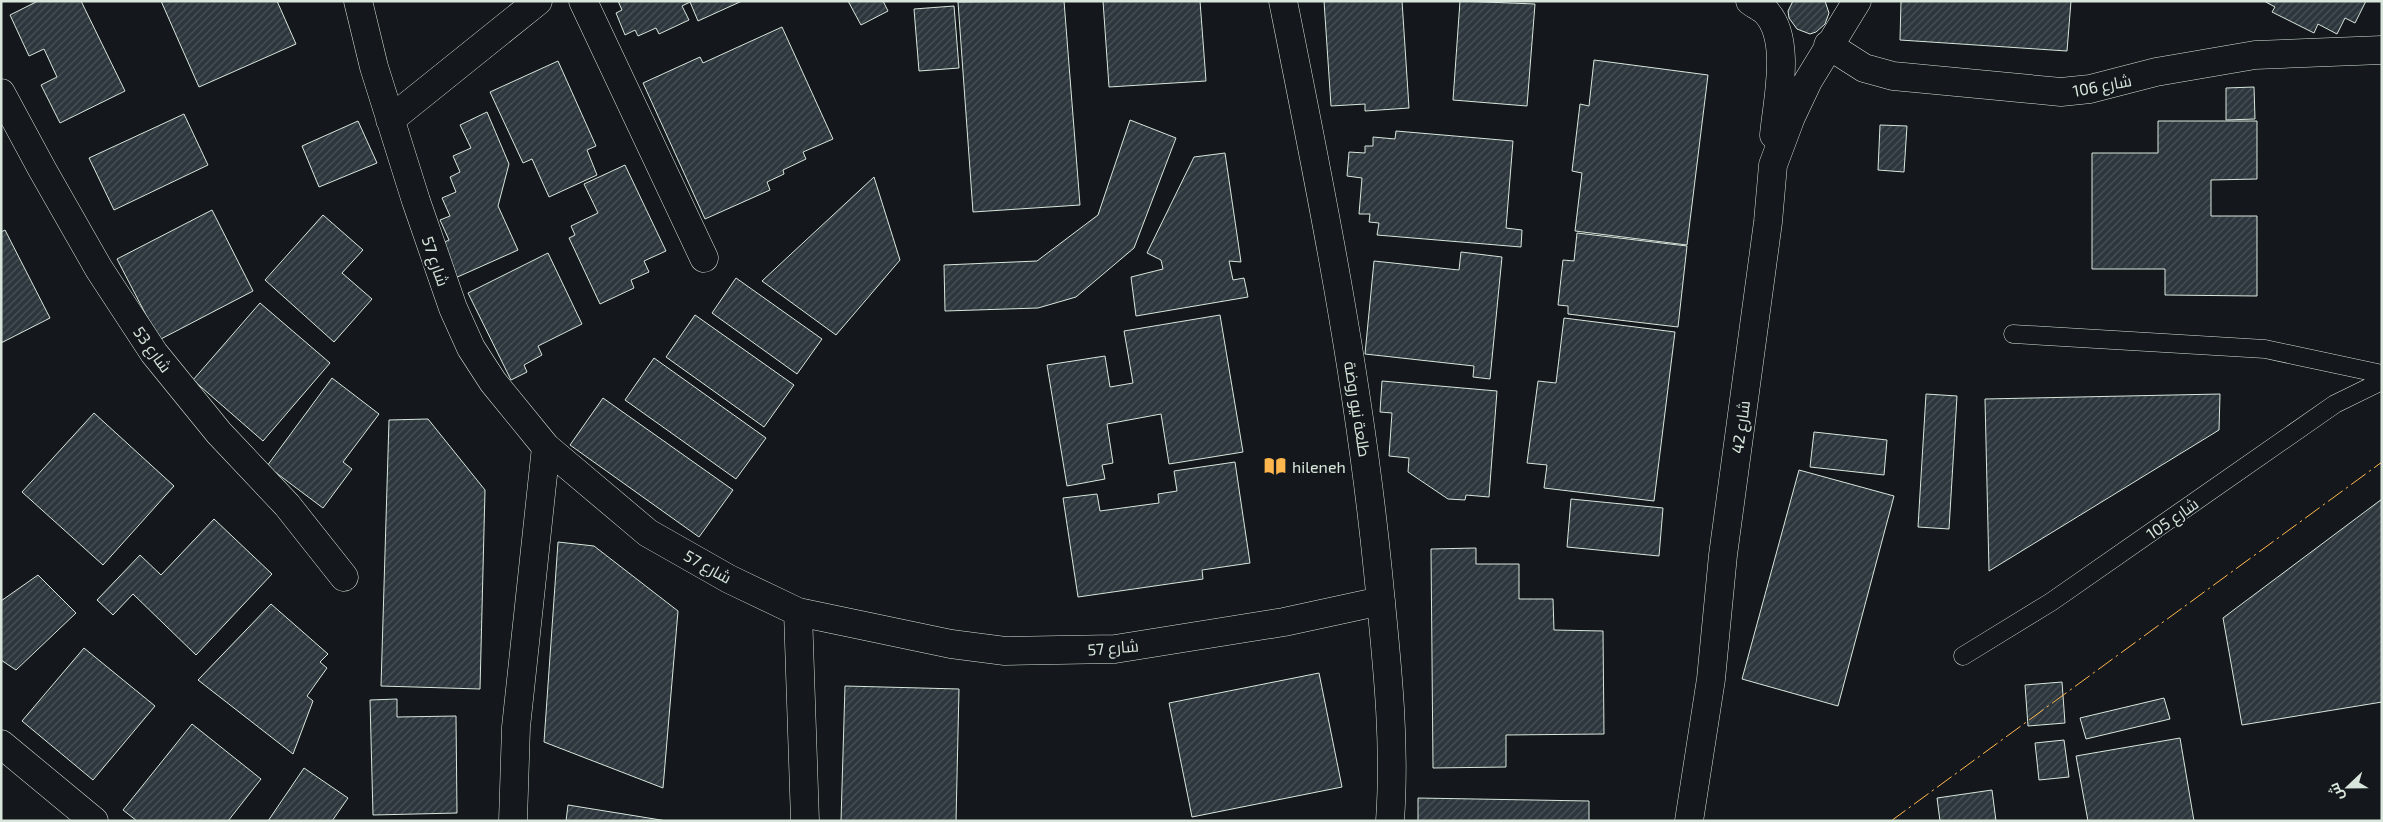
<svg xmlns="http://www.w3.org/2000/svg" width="2383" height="822" font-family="'Exo 2',Cairo,sans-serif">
	<defs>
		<pattern id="building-hatch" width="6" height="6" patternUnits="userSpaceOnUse" patternTransform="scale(1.25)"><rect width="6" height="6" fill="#2c363c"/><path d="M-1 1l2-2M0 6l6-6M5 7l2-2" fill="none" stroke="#4a5358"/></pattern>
	</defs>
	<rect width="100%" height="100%" fill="#14181c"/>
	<path fill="url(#building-hatch)" stroke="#d8e6dc" d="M 38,1 L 81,1 L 125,91 L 60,123 L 41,85 L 57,77 L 44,49 L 29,56 L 10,15 Z
		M 161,1 L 277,1 L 296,44 L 199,87 Z
		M 618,1 L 742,1 L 698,21 L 690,2 L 682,6 L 689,20 L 659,34 L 656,28 L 638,36 L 635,30 L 625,35 L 616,13 L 622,10 Z
		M 848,1 L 883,1 L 888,11 L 861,25 Z
		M 1064,1 L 1080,205 L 973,212 L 958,2 Z
		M 1103,1 L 1200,1 L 1206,81 L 1109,87 Z
		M 1324,1 L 1402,1 L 1409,108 L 1365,111 L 1365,104 L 1331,106 Z
		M 1460,1 L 1535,4 L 1527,106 L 1453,100 Z
		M 1793,1 L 1825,1 L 1829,13 L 1825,24 L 1816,32 L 1810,34 L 1797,29 L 1789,18 L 1788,11 Z
		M 1901,1 L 2071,1 L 2067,51 L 1900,40 Z
		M 2264,1 L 2366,1 L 2355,23 L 2345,18 L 2337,34 L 2318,24 L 2314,33 L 2272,12 L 2275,7 Z
		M 954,6 L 959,68 L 919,71 L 914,9 Z
		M 782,27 L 833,139 L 803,152 L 806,159 L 783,170 L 784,174 L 767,182 L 770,190 L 705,219 L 643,83 L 700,57 L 703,63 Z
		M 1594,60 L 1708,75 L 1687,245 L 1575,231 L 1582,173 L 1572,171 L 1580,104 L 1589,106 Z
		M 558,61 L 596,146 L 587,150 L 597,175 L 549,197 L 532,159 L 523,163 L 490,92 Z
		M 2254,87 L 2255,119 L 2226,120 L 2226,88 Z
		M 487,112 L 509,164 L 498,206 L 518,250 L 453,279 L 438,245 L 449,240 L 440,220 L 450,216 L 442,198 L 456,192 L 450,177 L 460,172 L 453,156 L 471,148 L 460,125 Z
		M 184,114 L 208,165 L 114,210 L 89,158 Z
		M 1130,120 L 1176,138 L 1134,248 L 1076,297 L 1038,308 L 945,311 L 944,265 L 1037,261 L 1098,215 Z
		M 358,121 L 377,163 L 319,187 L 302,146 Z
		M 2158,121 L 2257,121 L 2257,179 L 2211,180 L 2211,216 L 2257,216 L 2257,296 L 2165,295 L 2165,269 L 2092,269 L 2092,153 L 2158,153 Z
		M 1880,125 L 1907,126 L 1904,172 L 1878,170 Z
		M 1396,131 L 1513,141 L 1506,228 L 1522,230 L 1521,247 L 1377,235 L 1379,223 L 1369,222 L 1370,214 L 1359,214 L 1362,178 L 1347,176 L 1349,152 L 1365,153 L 1365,146 L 1373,146 L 1373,137 L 1395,139 Z
		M 1225,153 L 1241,262 L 1229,261 L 1233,280 L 1244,278 L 1248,297 L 1136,316 L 1131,277 L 1163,269 L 1161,260 L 1147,253 L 1194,157 Z
		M 625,165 L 666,251 L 644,261 L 649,272 L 631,280 L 634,288 L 600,304 L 569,238 L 575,235 L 571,226 L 598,213 L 584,184 Z
		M 874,177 L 900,260 L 836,335 L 762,281 Z
		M 212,210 L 253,291 L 159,340 L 117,259 Z
		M 323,215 L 363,250 L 342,273 L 372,299 L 334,342 L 265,280 Z
		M 5,230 L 50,318 L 1,343 L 1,232 Z
		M 1577,233 L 1687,246 L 1678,327 L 1568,314 L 1568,306 L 1558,305 L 1563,260 L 1574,261 Z
		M 1461,252 L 1502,257 L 1490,379 L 1473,377 L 1474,366 L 1365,354 L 1374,261 L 1459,270 Z
		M 548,253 L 582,324 L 538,346 L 542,355 L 524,365 L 527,372 L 511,380 L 468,293 Z
		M 736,278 L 822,339 L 797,374 L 712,313 Z
		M 260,303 L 330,363 L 263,441 L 193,380 Z
		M 695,315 L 794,385 L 764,427 L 666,357 Z
		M 1220,315 L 1243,452 L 1169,464 L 1161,414 L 1107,424 L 1113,463 L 1102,465 L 1105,479 L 1067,486 L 1047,365 L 1105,356 L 1110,387 L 1133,383 L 1124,331 Z
		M 1564,318 L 1675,332 L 1654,501 L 1544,488 L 1547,465 L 1527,463 L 1538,381 L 1556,383 Z
		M 654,358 L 766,438 L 736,479 L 625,400 Z
		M 332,378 L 379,414 L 343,462 L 352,469 L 323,508 L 267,466 Z
		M 1382,381 L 1497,391 L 1489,497 L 1466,495 L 1465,500 L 1448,499 L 1408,472 L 1409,458 L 1389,456 L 1392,413 L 1380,412 Z
		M 1926,394 L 1957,396 L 1949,529 L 1918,527 Z
		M 2220,394 L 2219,430 L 1989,571 L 1985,399 Z
		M 603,398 L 733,490 L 699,537 L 570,445 Z
		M 94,413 L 174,486 L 103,565 L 22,492 Z
		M 428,419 L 485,490 L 480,689 L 381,686 L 389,420 Z
		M 1814,432 L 1887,440 L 1884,475 L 1810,467 Z
		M 1235,462 L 1250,563 L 1202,570 L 1203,579 L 1078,597 L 1063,498 L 1097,494 L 1100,511 L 1159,503 L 1158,494 L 1177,491 L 1174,471 Z
		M 1799,470 L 1894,496 L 1838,706 L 1742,679 Z
		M 1571,499 L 1663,508 L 1659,556 L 1567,547 Z
		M 2382,499 L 2382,702 L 2242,725 L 2223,618 Z
		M 214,519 L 272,574 L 196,655 L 133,594 L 113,615 L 97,600 L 140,555 L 161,575 Z
		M 558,542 L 594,546 L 678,611 L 663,788 L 544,742 Z
		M 1476,548 L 1476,564 L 1519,564 L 1519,599 L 1553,599 L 1554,630 L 1603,631 L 1604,734 L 1506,735 L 1506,767 L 1433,768 L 1431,549 Z
		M 38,575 L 76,613 L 16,670 L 1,660 L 1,601 Z
		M 271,604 L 328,654 L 320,662 L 327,668 L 307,696 L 313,701 L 293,754 L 198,680 Z
		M 84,648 L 155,706 L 93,780 L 22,721 Z
		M 1319,673 L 1342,787 L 1192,817 L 1169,703 Z
		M 2062,682 L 2065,723 L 2028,726 L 2025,685 Z
		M 845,686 L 959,689 L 956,821 L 841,821 Z
		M 2164,698 L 2170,719 L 2086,739 L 2080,718 Z
		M 397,699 L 397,717 L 456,716 L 457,813 L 373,815 L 370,700 Z
		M 192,724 L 261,779 L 228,821 L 137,821 L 123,810 Z
		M 2180,738 L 2194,821 L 2088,821 L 2076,756 Z
		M 2064,740 L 2069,777 L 2039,780 L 2035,743 Z
		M 304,768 L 348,798 L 332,821 L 268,821 Z
		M 1992,790 L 1996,821 L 1940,821 L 1937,798 Z
		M 1418,798 L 1589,801 L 1589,821 L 1418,821 Z
		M 568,805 L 667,821 L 566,821 Z"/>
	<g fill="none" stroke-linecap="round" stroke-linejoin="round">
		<g stroke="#d8e6dc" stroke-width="19">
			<path id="lane" d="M 2013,334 L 2265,349 L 2382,374
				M 1963,656 L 2051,602 L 2335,404 L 2382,381"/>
		</g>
		<g stroke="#d8e6dc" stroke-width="29">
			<path id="street" d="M 358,1 L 374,67 L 416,201 L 453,308 L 471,348 L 493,382 L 546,447 L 648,533 L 729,579 L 798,612 L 951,644 L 1005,651 L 1115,649 L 1284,622 L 1381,601
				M 583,1 L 704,258
				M 1283,1 C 1321,190 1359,380 1378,572 C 1386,655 1396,737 1390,821
				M 1750,1 C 1755,5 1762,8 1766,12 C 1792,39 1777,101 1774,135
				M 1828,45 L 1864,68 L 1893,76 L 2061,92 L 2090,89 L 2156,72 L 2255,55 L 2382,50
				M 1,93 L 42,169 L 99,269 L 154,353 L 219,433 L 287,505 L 344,577
				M 390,120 L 538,1
				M 798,612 L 805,821
				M 1,744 L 94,821
				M 513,821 L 516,727 L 546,447
				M 1689,821 L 1711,679 L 1723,555 L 1768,222 L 1773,165 L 1791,117 L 1808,81 L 1857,1"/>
		</g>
		<use href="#lane" stroke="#14181c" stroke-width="18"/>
		<use href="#street" stroke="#14181c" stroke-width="28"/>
		<path stroke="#ffb74d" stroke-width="1" stroke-dasharray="18 4 2.5 4" stroke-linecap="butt" d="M 1891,821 L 2382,462"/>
	</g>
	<defs>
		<g id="library-bare" transform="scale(1.725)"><path d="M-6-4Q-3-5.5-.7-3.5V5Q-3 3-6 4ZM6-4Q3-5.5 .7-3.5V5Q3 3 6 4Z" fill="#ffb74d" stroke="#14181c" stroke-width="2.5" paint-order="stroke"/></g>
	</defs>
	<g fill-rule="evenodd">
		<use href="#library-bare" x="1275" y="466"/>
	</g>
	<g text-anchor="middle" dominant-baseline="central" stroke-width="4" stroke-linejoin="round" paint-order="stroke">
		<g font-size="16" fill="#d8e6dc" stroke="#14181c">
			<text transform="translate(2102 85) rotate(-11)">شارع 106</text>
			<text transform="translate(436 261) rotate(71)">شارع 57</text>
			<text transform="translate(153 349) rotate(54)">شارع 53</text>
			<text transform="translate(1358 409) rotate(81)">طلعة نيو روضة</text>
			<text transform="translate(1740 427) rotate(-82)">شارع 42</text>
			<text transform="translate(2172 518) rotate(-35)">شارع 105</text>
			<text transform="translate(708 566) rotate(29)">شارع 57</text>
			<text transform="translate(1113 647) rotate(-5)">شارع 57</text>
		</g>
		<g font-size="16" fill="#d8e6dc" stroke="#14181c" text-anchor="start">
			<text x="1292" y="466">hileneh</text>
		</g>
	</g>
	<rect width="2383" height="822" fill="none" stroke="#d8e6dc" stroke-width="5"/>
	<g transform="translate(2348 787) rotate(248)" stroke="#14181c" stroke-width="4" paint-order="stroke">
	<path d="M0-4L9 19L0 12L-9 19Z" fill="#d8e6dc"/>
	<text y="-8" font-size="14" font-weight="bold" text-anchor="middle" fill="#d8e6dc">ش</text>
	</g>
</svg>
